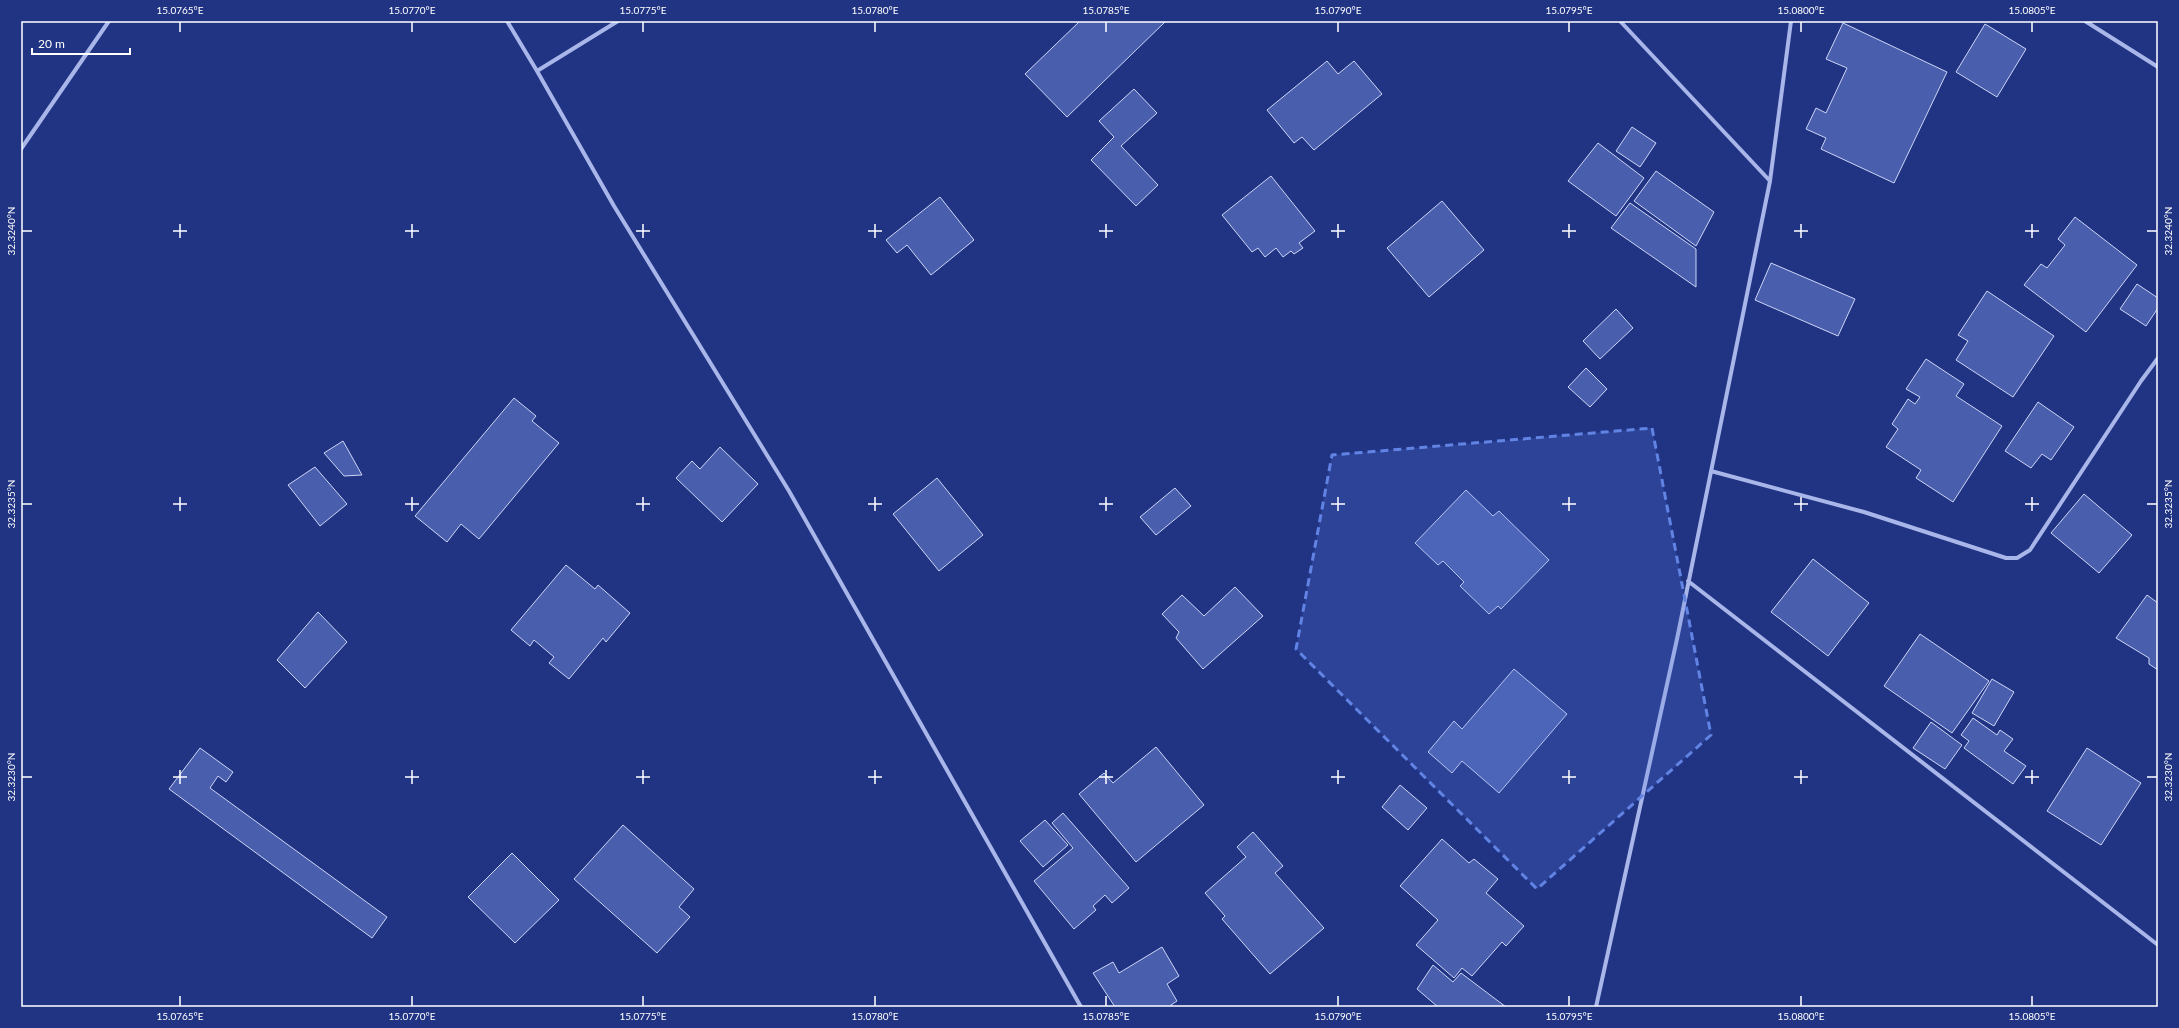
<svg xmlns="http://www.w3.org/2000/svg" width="2179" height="1028" font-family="Lato,sans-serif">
	<rect width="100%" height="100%" fill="#213484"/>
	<path fill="#495ead" stroke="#cdd6f7" d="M 1080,21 L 1166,21 L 1067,117 L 1025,74 Z
		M 1843,23 L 1947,72 L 1894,183 L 1821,149 L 1826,138 L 1806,129 L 1816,108 L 1826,113 L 1847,68 L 1826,59 Z
		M 1985,24 L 2026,49 L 1997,97 L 1956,72 Z
		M 1327,61 L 1338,74 L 1354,61 L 1382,94 L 1314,150 L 1302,137 L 1294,143 L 1267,110 Z
		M 1134,89 L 1157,113 L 1121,146 L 1158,185 L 1136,206 L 1091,160 L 1114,137 L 1099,121 Z
		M 1632,127 L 1656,143 L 1640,167 L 1616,151 Z
		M 1598,143 L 1644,178 L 1616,216 L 1568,181 Z
		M 1656,171 L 1714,212 L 1696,246 L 1634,201 Z
		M 1271,176 L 1315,231 L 1299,243 L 1303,248 L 1294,254 L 1291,251 L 1283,257 L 1276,248 L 1265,257 L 1258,248 L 1252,252 L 1222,215 Z
		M 940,197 L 974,240 L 931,275 L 907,245 L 897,253 L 886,240 Z
		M 1442,201 L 1484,250 L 1429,297 L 1387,248 Z
		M 1630,203 L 1696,249 L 1696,287 L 1611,228 Z
		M 2075,217 L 2137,265 L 2086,332 L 2024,285 L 2041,264 L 2047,268 L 2065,245 L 2058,239 Z
		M 1771,263 L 1855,299 L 1838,336 L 1755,300 Z
		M 2137,284 L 2158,298 L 2158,308 L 2146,326 L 2120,309 Z
		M 1987,291 L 2054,336 L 2013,397 L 1956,360 L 1968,341 L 1958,335 Z
		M 1616,309 L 1633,328 L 1600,359 L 1583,341 Z
		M 1926,359 L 1964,384 L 1956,396 L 2002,426 L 1953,502 L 1916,478 L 1921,470 L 1886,447 L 1898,429 L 1892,424 L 1908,399 L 1915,404 L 1920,397 L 1906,389 Z
		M 1586,368 L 1607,389 L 1590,407 L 1568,387 Z
		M 514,398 L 536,416 L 532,421 L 559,443 L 479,539 L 461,524 L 447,542 L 415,516 Z
		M 2038,402 L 2074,427 L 2051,460 L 2042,454 L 2031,468 L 2005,451 Z
		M 343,441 L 362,475 L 344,476 L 324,453 Z
		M 720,447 L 758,484 L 722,522 L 676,478 L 692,461 L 700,469 Z
		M 315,467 L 347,504 L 320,526 L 288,485 Z
		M 937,478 L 983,535 L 939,571 L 893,514 Z
		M 1175,488 L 1191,506 L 1156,535 L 1140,517 Z
		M 1466,490 L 1493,516 L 1499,511 L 1549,560 L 1501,609 L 1498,606 L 1489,614 L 1460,586 L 1464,582 L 1443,561 L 1438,565 L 1415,543 Z
		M 2084,494 L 2132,535 L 2099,573 L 2051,533 Z
		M 1813,559 L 1869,603 L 1828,656 L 1771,612 Z
		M 566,565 L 595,589 L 598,585 L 630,613 L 606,642 L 603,638 L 569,679 L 549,663 L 554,657 L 534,640 L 530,646 L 511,630 Z
		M 1235,587 L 1263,616 L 1203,669 L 1176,638 L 1179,632 L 1162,614 L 1182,595 L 1204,616 Z
		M 2147,595 L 2158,603 L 2158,670 L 2149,664 L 2149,658 L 2116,638 Z
		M 318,612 L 347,642 L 305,688 L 277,660 Z
		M 1920,634 L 1989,681 L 1952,733 L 1884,686 Z
		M 1514,669 L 1567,714 L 1499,793 L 1462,761 L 1452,773 L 1428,752 L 1454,721 L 1462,729 Z
		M 1992,679 L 2014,692 L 1994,726 L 1972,713 Z
		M 1973,718 L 1997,735 L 2000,730 L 2013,739 L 2004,751 L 2026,766 L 2013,784 L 1964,748 L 1969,741 L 1961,735 Z
		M 1931,722 L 1962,745 L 1945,769 L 1913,748 Z
		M 1156,747 L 1204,805 L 1136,862 L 1079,794 L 1104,773 L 1113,783 Z
		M 200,748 L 233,772 L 226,782 L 218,776 L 210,788 L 387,917 L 372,938 L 169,789 Z
		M 2087,748 L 2141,783 L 2101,845 L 2047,811 Z
		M 1400,785 L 1427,808 L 1408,830 L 1382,807 Z
		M 1063,813 L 1129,888 L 1112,903 L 1105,895 L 1093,906 L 1096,910 L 1074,929 L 1034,881 L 1073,848 L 1052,823 Z
		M 1045,820 L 1068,845 L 1043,867 L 1020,841 Z
		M 623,825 L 694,889 L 679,907 L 690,917 L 657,953 L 574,879 Z
		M 1253,832 L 1283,866 L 1275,873 L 1324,928 L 1270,974 L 1222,919 L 1225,916 L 1205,893 L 1246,857 L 1237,847 Z
		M 1442,839 L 1469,863 L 1474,859 L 1498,879 L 1486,893 L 1524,926 L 1506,946 L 1502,942 L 1472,976 L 1462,968 L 1454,978 L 1416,945 L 1438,920 L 1400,886 Z
		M 512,853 L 559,900 L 515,943 L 468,897 Z
		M 1162,947 L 1179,976 L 1167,984 L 1177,1001 L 1171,1005 L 1172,1007 L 1115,1007 L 1093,973 L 1113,962 L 1119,973 Z
		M 1433,965 L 1453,982 L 1461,973 L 1506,1007 L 1438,1007 L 1417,989 Z"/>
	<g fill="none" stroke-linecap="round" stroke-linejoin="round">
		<path stroke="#a9b6e9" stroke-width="4" d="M 507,21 L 537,71 L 614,206 L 789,491 L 1081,1007
			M 1620,21 L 1770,181
			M 2085,21 L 2158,67
			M 537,71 L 618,21
			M 21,149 L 109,21
			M 1711,471 L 1864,512 L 2006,558 L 2017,558 L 2030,550 L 2141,381 L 2158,358
			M 1688,581 L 2158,945
			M 1596,1007 L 1677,639 L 1770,181 L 1791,21"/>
	</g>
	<path fill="#6183e4" fill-opacity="0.2" stroke="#6183e4" stroke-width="3" stroke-dasharray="8 5" stroke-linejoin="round" d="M 1652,428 L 1711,735 L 1537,889 L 1296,649 L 1332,455 Z"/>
	<path fill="none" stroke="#fff" stroke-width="1.5" d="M 180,22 L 180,32M 412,22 L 412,32M 643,22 L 643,32M 875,22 L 875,32M 1106,22 L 1106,32M 1338,22 L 1338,32M 1569,22 L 1569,32M 1801,22 L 1801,32M 2032,22 L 2032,32M 180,224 L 180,238M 412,224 L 412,238M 643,224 L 643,238M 875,224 L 875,238M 1106,224 L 1106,238M 1338,224 L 1338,238M 1569,224 L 1569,238M 1801,224 L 1801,238M 2032,224 L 2032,238M 22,231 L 32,231M 173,231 L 187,231M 405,231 L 419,231M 636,231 L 650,231M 868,231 L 882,231M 1099,231 L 1113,231M 1331,231 L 1345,231M 1562,231 L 1576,231M 1794,231 L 1808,231M 2025,231 L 2039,231M 2147,231 L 2157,231M 180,497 L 180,511M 412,497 L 412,511M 643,497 L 643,511M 875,497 L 875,511M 1106,497 L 1106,511M 1338,497 L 1338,511M 1569,497 L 1569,511M 1801,497 L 1801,511M 2032,497 L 2032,511M 22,504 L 32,504M 173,504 L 187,504M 405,504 L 419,504M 636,504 L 650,504M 868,504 L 882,504M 1099,504 L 1113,504M 1331,504 L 1345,504M 1562,504 L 1576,504M 1794,504 L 1808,504M 2025,504 L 2039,504M 2147,504 L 2157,504M 180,770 L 180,784M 412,770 L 412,784M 643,770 L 643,784M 875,770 L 875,784M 1106,770 L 1106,784M 1338,770 L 1338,784M 1569,770 L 1569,784M 1801,770 L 1801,784M 2032,770 L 2032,784M 22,777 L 32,777M 173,777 L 187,777M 405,777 L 419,777M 636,777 L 650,777M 868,777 L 882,777M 1099,777 L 1113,777M 1331,777 L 1345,777M 1562,777 L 1576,777M 1794,777 L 1808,777M 2025,777 L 2039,777M 2147,777 L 2157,777M 180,996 L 180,1006M 412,996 L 412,1006M 643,996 L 643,1006M 875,996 L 875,1006M 1106,996 L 1106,1006M 1338,996 L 1338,1006M 1569,996 L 1569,1006M 1801,996 L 1801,1006M 2032,996 L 2032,1006"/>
	<rect width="2179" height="1028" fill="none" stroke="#213484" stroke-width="44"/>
	<path d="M32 48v6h98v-6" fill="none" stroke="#ffffff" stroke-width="2"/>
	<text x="38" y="48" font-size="12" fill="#ffffff" stroke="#213484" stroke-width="3" paint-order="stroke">20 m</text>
	<rect x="22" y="22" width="2135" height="984" fill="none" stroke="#fff" stroke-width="1.5"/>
	<g font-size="10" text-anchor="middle" fill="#fff">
		<text x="180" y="14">15.0765°E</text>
		<text x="412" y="14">15.0770°E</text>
		<text x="643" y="14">15.0775°E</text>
		<text x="875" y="14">15.0780°E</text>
		<text x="1106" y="14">15.0785°E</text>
		<text x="1338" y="14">15.0790°E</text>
		<text x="1569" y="14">15.0795°E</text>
		<text x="1801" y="14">15.0800°E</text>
		<text x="2032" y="14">15.0805°E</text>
		<text transform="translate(11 231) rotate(-90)" y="4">32.3240°N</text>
		<text transform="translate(2168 231) rotate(-90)" y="4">32.3240°N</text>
		<text transform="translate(11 504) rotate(-90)" y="4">32.3235°N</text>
		<text transform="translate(2168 504) rotate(-90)" y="4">32.3235°N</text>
		<text transform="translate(11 777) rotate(-90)" y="4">32.3230°N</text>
		<text transform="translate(2168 777) rotate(-90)" y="4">32.3230°N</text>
		<text x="180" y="1020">15.0765°E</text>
		<text x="412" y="1020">15.0770°E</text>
		<text x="643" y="1020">15.0775°E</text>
		<text x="875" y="1020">15.0780°E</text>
		<text x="1106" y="1020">15.0785°E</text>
		<text x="1338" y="1020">15.0790°E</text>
		<text x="1569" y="1020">15.0795°E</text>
		<text x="1801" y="1020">15.0800°E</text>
		<text x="2032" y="1020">15.0805°E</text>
	</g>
</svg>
